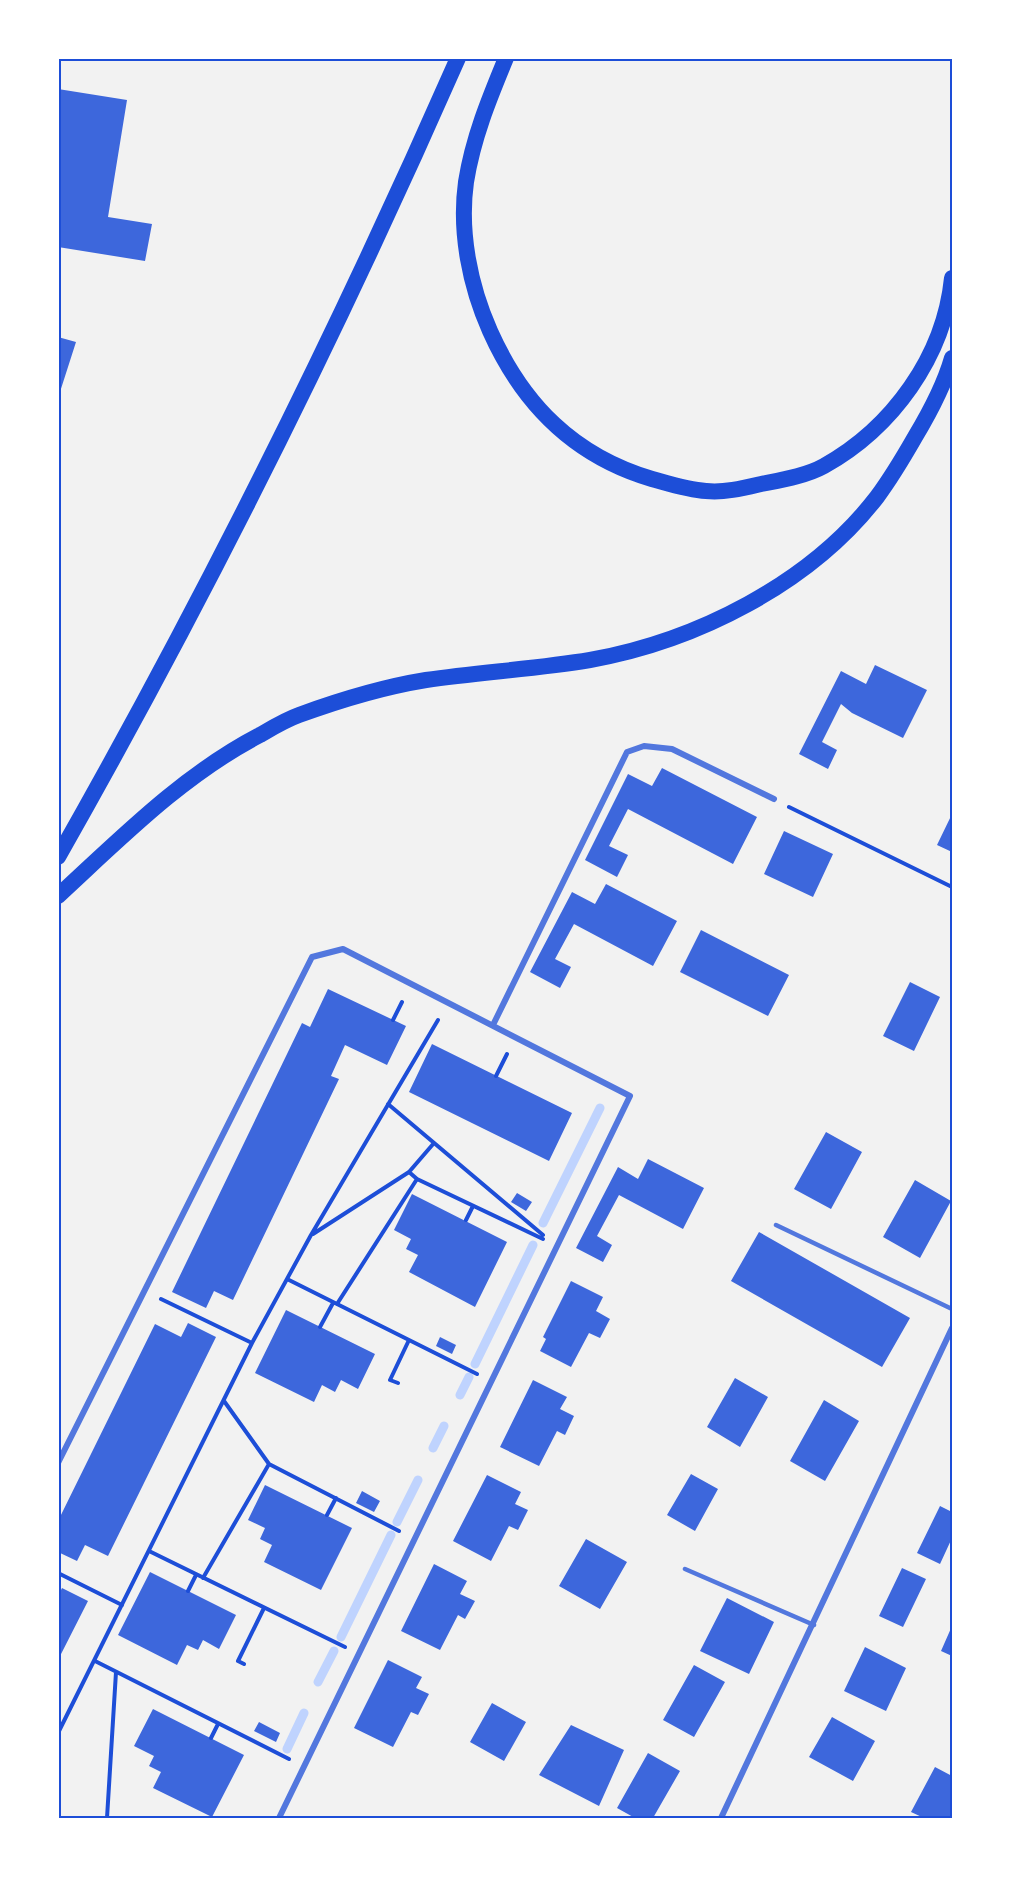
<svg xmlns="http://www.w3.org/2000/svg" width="1011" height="1877" font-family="'Nunito Sans',sans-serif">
	<rect width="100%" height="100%" fill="#f2f2f2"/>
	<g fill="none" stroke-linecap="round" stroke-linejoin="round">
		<path stroke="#bfd3fe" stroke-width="9" d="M 543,1223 L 600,1108
			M 475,1364 L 533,1245
			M 460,1395 L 469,1377
			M 433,1448 L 444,1426
			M 397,1522 L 418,1480
			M 341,1637 L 391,1535
			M 318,1682 L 334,1651
			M 287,1749 L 304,1713"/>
	</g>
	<path fill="#3d67dc" d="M 58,89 L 127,100 L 108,217 L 152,224 L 145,261 L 58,247 Z
		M 58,337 L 76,342 L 59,395 L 58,395 Z
		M 875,665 L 927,690 L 903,738 L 852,713 L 841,704 L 822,742 L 837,750 L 828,769 L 799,754 L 841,671 L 866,684 Z
		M 662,768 L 757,817 L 733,864 L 628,809 L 609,846 L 628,855 L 617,877 L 585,860 L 628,774 L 652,786 Z
		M 952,814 L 952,852 L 937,845 Z
		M 784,831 L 833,854 L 813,897 L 764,874 Z
		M 606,884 L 677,921 L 653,966 L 574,924 L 555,959 L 571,967 L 560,988 L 530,972 L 572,892 L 595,904 Z
		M 701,930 L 789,975 L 768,1016 L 680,972 Z
		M 910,982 L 940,997 L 914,1051 L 883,1036 Z
		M 328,989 L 406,1026 L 387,1065 L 345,1045 L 331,1076 L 339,1079 L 233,1300 L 214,1291 L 206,1308 L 172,1292 L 302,1023 L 310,1027 Z
		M 432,1044 L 572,1113 L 549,1161 L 409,1092 Z
		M 826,1132 L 862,1152 L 831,1209 L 794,1189 Z
		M 648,1159 L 704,1188 L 683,1229 L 619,1195 L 597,1236 L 612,1245 L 603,1262 L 576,1248 L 618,1167 L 638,1179 Z
		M 915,1180 L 951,1201 L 920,1258 L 883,1237 Z
		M 517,1193 L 532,1202 L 526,1211 L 511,1202 Z
		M 412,1194 L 507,1242 L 475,1307 L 409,1272 L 418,1255 L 406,1249 L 411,1239 L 394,1230 Z
		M 759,1232 L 910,1318 L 882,1367 L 731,1281 Z
		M 571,1281 L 603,1297 L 596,1311 L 610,1319 L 600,1338 L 589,1333 L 571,1367 L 540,1351 L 546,1339 L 543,1337 Z
		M 286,1310 L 375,1354 L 358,1389 L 341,1380 L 335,1392 L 322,1385 L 314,1402 L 255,1373 Z
		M 188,1323 L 216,1337 L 108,1556 L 85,1545 L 77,1561 L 58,1552 L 58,1521 L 155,1324 L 181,1337 Z
		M 440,1337 L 456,1345 L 452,1354 L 436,1346 Z
		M 735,1378 L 768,1397 L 740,1447 L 707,1427 Z
		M 533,1380 L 567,1397 L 560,1409 L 574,1416 L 565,1435 L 557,1431 L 539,1466 L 500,1447 Z
		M 824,1400 L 859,1421 L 825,1481 L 790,1461 Z
		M 691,1474 L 718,1489 L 695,1531 L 667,1515 Z
		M 487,1475 L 521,1492 L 515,1504 L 528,1510 L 518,1530 L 509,1526 L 491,1561 L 453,1541 Z
		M 265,1485 L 352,1528 L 321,1590 L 264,1562 L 272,1545 L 260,1539 L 265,1528 L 248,1520 Z
		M 362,1491 L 380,1501 L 374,1512 L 356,1503 Z
		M 940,1506 L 952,1512 L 952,1538 L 940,1564 L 917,1553 Z
		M 586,1539 L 627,1562 L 600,1609 L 559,1586 Z
		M 434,1564 L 467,1581 L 460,1594 L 475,1601 L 465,1619 L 458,1615 L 440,1650 L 401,1631 Z
		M 902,1568 L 926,1579 L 903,1627 L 879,1616 Z
		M 150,1572 L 236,1615 L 219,1649 L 203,1640 L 198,1650 L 187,1645 L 177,1665 L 118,1635 Z
		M 62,1588 L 88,1601 L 58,1660 L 58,1596 Z
		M 727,1598 L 774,1622 L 749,1674 L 700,1651 Z
		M 952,1626 L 952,1656 L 941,1651 Z
		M 865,1647 L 906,1668 L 886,1711 L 844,1691 Z
		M 388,1660 L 422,1677 L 416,1688 L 429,1694 L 418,1715 L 411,1712 L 393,1747 L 354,1728 Z
		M 694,1665 L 725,1682 L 694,1737 L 663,1720 Z
		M 492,1703 L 526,1722 L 504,1761 L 470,1742 Z
		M 153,1709 L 244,1755 L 212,1817 L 153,1788 L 161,1772 L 149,1766 L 154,1756 L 134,1746 Z
		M 832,1717 L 875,1741 L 853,1781 L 809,1757 Z
		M 259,1722 L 280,1733 L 276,1742 L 254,1731 Z
		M 571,1725 L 624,1750 L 599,1806 L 539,1775 Z
		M 648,1753 L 680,1771 L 653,1818 L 635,1818 L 617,1808 Z
		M 935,1767 L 952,1776 L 952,1818 L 924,1818 L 911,1812 Z"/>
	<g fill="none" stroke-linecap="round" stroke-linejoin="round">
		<path stroke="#1d4ed8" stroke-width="4" d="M 789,807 L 952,887
			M 393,1020 L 402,1002
			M 496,1076 L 507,1054
			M 388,1104 L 543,1235
			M 409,1172 L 417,1179 L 543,1239
			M 466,1220 L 473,1206
			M 313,1234 L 409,1172 L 434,1143
			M 287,1279 L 477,1374
			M 161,1299 L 252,1343
			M 337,1304 L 417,1179
			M 320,1327 L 333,1303
			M 398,1383 L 390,1380 L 409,1340
			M 224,1401 L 269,1464 L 399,1531
			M 327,1515 L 336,1498
			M 149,1551 L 345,1647
			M 58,1573 L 122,1605
			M 203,1578 L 269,1464
			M 188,1591 L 196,1575
			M 95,1661 L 289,1759
			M 244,1664 L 238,1661 L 264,1608
			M 58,1733 L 252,1343 L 311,1235 L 438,1020
			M 211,1738 L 218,1724
			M 107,1818 L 116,1672"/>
		<path stroke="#5277de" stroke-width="4.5" d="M 776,1225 L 952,1309
			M 685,1569 L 814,1625"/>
		<path stroke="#5277de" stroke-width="6" d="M 493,1025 L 627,752 L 644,746 L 672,749 L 774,799
			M 58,1463 L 312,957 L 343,949 L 630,1096 L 279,1818
			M 721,1818 L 952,1328"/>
		<path stroke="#1d4ed8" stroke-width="16" d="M 506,58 C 489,99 473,138 466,182 C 459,232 470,286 490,331 C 523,405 574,456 652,479 C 670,484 688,490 706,491 C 724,493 744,488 761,484 C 781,480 806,476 824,466 C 892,428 944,357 952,278
			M 58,857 C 205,598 338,331 458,58
			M 58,896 C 122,837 183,775 260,735 C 272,728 285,720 299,715 C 340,700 383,687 426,680 C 481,672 536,669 590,660 C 696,641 810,584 877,497 C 891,478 903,458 915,437 C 930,412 944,386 952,358"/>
	</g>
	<rect width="1011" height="1877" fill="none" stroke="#ffffff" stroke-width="120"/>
	<rect x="60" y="60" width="891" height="1757" fill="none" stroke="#1d4ed8" stroke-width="2"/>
</svg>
